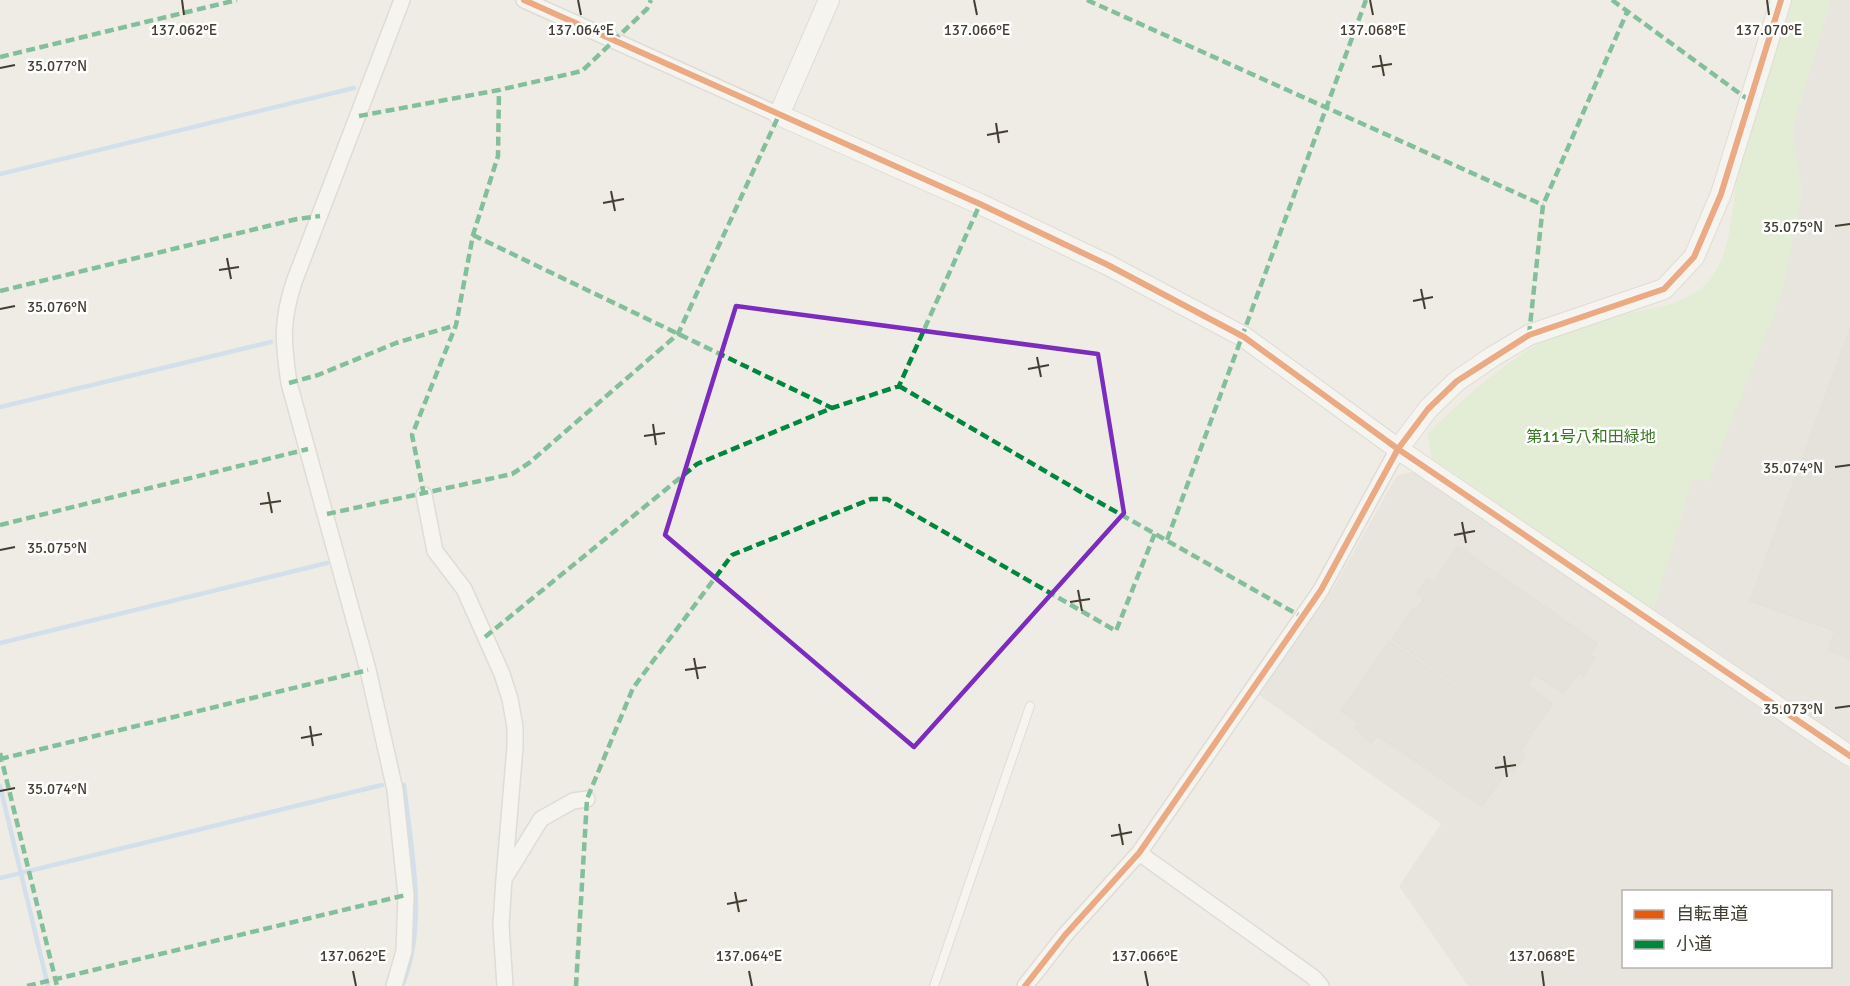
<svg xmlns="http://www.w3.org/2000/svg" width="1850" height="986" font-family="Signika,'Noto Sans JP',sans-serif">
	<rect width="100%" height="100%" fill="#eeece5"/>
	<path fill="#dedbd3" fill-rule="evenodd" d="M 1831,0 L 1850,0 L 1850,744 L 1653,610 L 1693,477 L 1708,481 L 1802,193 L 1792,129 Z
		M 1418,471 L 1850,769 L 1850,986 L 1468,986 L 1399,886 L 1441,824 L 1259,695 L 1333,589 L 1397,475 ZM 1624,892 L 1830,892 L 1830,966 L 1624,966 Z"/>
	<path fill="#d6ebc2" d="M 1790,0 L 1831,0 L 1792,129 L 1802,193 L 1782,294 L 1708,481 L 1693,478 L 1653,610 L 1432,458 L 1427,434 C 1469,392 1521,347 1577,325 C 1616,310 1679,314 1708,282 C 1735,251 1731,198 1740,160 C 1753,106 1773,53 1790,0 Z"/>
	<g fill="none" stroke-linecap="round" stroke-linejoin="round">
		<path stroke="#b1cff0" stroke-width="4.5" d="M 0,174 L 354,88
			M 0,407 L 271,342
			M 0,643 L 327,563
			M 0,786 L 48,986
			M 0,878 L 382,785
			M 402,986 C 428,925 411,849 404,785"/>
	</g>
	<path fill="#d7d5cd" stroke="#d6d3cb" stroke-width="1.5" d="M 1850,329 L 1850,658 L 1828,650 L 1835,631 L 1750,601 Z
		M 1458,546 L 1597,643 L 1589,655 L 1595,658 L 1583,676 L 1579,673 L 1563,693 L 1535,675 L 1527,685 L 1553,704 L 1530,735 L 1392,639 L 1413,608 L 1416,609 L 1424,599 L 1417,593 L 1428,578 L 1434,582 Z
		M 1389,641 L 1530,738 L 1521,751 L 1526,755 L 1513,773 L 1508,770 L 1482,806 L 1378,736 L 1371,743 L 1355,728 L 1358,723 L 1341,711 Z"/>
	<g fill="none" stroke-linecap="round" stroke-linejoin="round">
		<g stroke="#cac8c1" stroke-width="10">
			<path id="service" d="M 934,986 L 1030,706"/>
		</g>
		<g stroke="#cac8c1" stroke-width="18">
			<path id="minor" d="M 524,0 L 779,115
				M 424,495 L 435,551 L 464,589 L 502,674 L 510,699 L 515,727 L 515,747 L 504,879
				M 1139,853 L 1313,977 L 1321,986
				M 394,986 L 404,951 L 406,895 L 395,790 L 368,670 L 289,383 C 283,342 281,322 294,282 L 402,0
				M 505,986 L 501,925 L 504,879 L 541,819 L 573,801 L 587,799
				M 1025,986 L 1065,935 L 1139,853 L 1321,590 L 1398,449"/>
		</g>
		<g stroke="#cac8c1" stroke-width="22">
			<path id="tertiary" d="M 829,0 L 779,115 L 980,204 L 1108,265 L 1244,337 L 1398,449 L 1850,756
				M 1398,449 L 1428,409 L 1457,381 L 1492,357 L 1529,335 L 1664,289 L 1694,257 L 1721,194 L 1781,0"/>
		</g>
		<use href="#service" stroke="#fcfcfb" stroke-width="8"/>
		<use href="#minor" stroke="#fcfcfb" stroke-width="15"/>
		<use href="#tertiary" stroke="#fcfcfb" stroke-width="20"/>
		<path stroke="#00873e" stroke-width="4.5" stroke-dasharray="9 4.5" stroke-linecap="butt" d="M 1087,0 L 1543,205
			M 1612,0 L 1750,101
			M 0,57 L 237,0
			M 359,116 L 499,90 L 582,71 L 647,9 L 651,0
			M 473,235 L 832,408
			M 0,291 L 297,219 L 320,216
			M 1529,335 L 1543,205 L 1627,12
			M 289,383 L 318,375 L 396,343 L 456,325
			M 899,386 L 1081,492 L 1302,617
			M 424,495 L 412,435 L 456,325 L 473,235 L 498,156 L 499,90
			M 327,514 L 512,474 L 529,463 L 678,334 L 779,115
			M 0,525 L 308,449
			M 1167,540 L 1366,0
			M 485,637 L 697,464 L 832,408 L 899,386 L 980,204
			M 0,753 L 57,986
			M 0,759 L 368,670
			M 27,986 L 406,895
			M 576,986 L 587,799 L 633,688 L 732,555 L 871,499 L 887,499 L 1116,631 L 1155,533"/>
		<g stroke="#fff" stroke-width="10">
			<path id="cycleway" d="M 524,0 L 980,204 L 1108,265 L 1244,337 L 1398,449 L 1850,756
				M 1025,986 L 1065,935 L 1139,853 L 1321,590 L 1398,449 L 1428,409 L 1457,381 L 1529,335 L 1664,289 L 1694,257 L 1721,194 L 1781,0"/>
		</g>
		<use href="#cycleway" stroke="#e8590c" stroke-width="6"/>
	</g>
	<path d="M0 0H1850V986H0ZM 736,306 L 1098,354 L 1124,513 L 914,747 L 665,535 Z" fill="#eeece5" fill-opacity=".55" fill-rule="evenodd"/>
	<path fill="none" stroke="#7b2cbf" stroke-width="4.5" stroke-linejoin="round" d="M 736,306 L 1098,354 L 1124,513 L 914,747 L 665,535 Z"/>
	<path fill="none" stroke="#433e32" stroke-width="2" d="M 182,0 L 184,15M 578,0 L 581,15M 974,0 L 977,15M 1370,0 L 1373,15M 1767,0 L 1769,15M 1380,55 L 1384,76M 1372,67 L 1392,64M 0,68 L 15,65M 996,123 L 999,143M 987,135 L 1008,131M 611,191 L 615,211M 603,203 L 624,199M 1835,226 L 1850,224M 227,258 L 231,279M 219,270 L 239,267M 1421,289 L 1425,309M 1413,301 L 1433,297M 0,309 L 15,306M 1037,357 L 1041,377M 1028,369 L 1049,365M 653,424 L 656,445M 644,436 L 665,433M 1835,467 L 1850,465M 268,492 L 272,513M 260,504 L 281,501M 1462,522 L 1466,543M 1454,535 L 1475,531M 0,550 L 15,547M 1078,590 L 1082,611M 1070,602 L 1090,599M 694,658 L 698,679M 685,670 L 706,667M 1835,708 L 1850,706M 310,726 L 313,746M 301,738 L 322,734M 1504,756 L 1507,777M 1495,768 L 1516,765M 0,791 L 15,788M 1119,824 L 1123,845M 1111,836 L 1132,832M 735,892 L 739,912M 727,904 L 747,900M 353,971 L 356,986M 749,971 L 752,986M 1145,971 L 1148,986M 1542,971 L 1544,986"/>
	<g text-anchor="middle" dominant-baseline="central" stroke-width="5" stroke-linejoin="round" paint-order="stroke">
		<g font-size="16" fill="#387822" stroke="#fff">
			<text x="1591" y="437">第11号八和田緑地</text>
		</g>
	</g>
	<g font-size="15" text-anchor="middle" fill="#433e32" stroke="#fff" stroke-width="5" stroke-linejoin="round" paint-order="stroke">
		<text x="184" y="35">137.062°E</text>
		<text x="581" y="35">137.064°E</text>
		<text x="977" y="35">137.066°E</text>
		<text x="1373" y="35">137.068°E</text>
		<text x="1769" y="35">137.070°E</text>
		<text x="57" y="71">35.077°N</text>
		<text x="1793" y="232">35.075°N</text>
		<text x="57" y="312">35.076°N</text>
		<text x="1793" y="473">35.074°N</text>
		<text x="57" y="553">35.075°N</text>
		<text x="1793" y="714">35.073°N</text>
		<text x="57" y="794">35.074°N</text>
		<text x="353" y="961">137.062°E</text>
		<text x="749" y="961">137.064°E</text>
		<text x="1145" y="961">137.066°E</text>
		<text x="1542" y="961">137.068°E</text>
	</g>
	<rect x="1622" y="890" width="210" height="78" fill="#ffffff" stroke="#b4b2ad" stroke-width="1.5"/>
	<rect x="1634" y="910" width="30" height="9" fill="#e8590c" stroke="#b4b2ad" stroke-width="1.5"/>
	<text x="1676" y="920" font-size="18" fill="#433e32">自転車道</text>
	<rect x="1634" y="940" width="30" height="9" fill="#00873e" stroke="#b4b2ad" stroke-width="1.5"/>
	<text x="1676" y="950" font-size="18" fill="#433e32">小道</text>
</svg>
